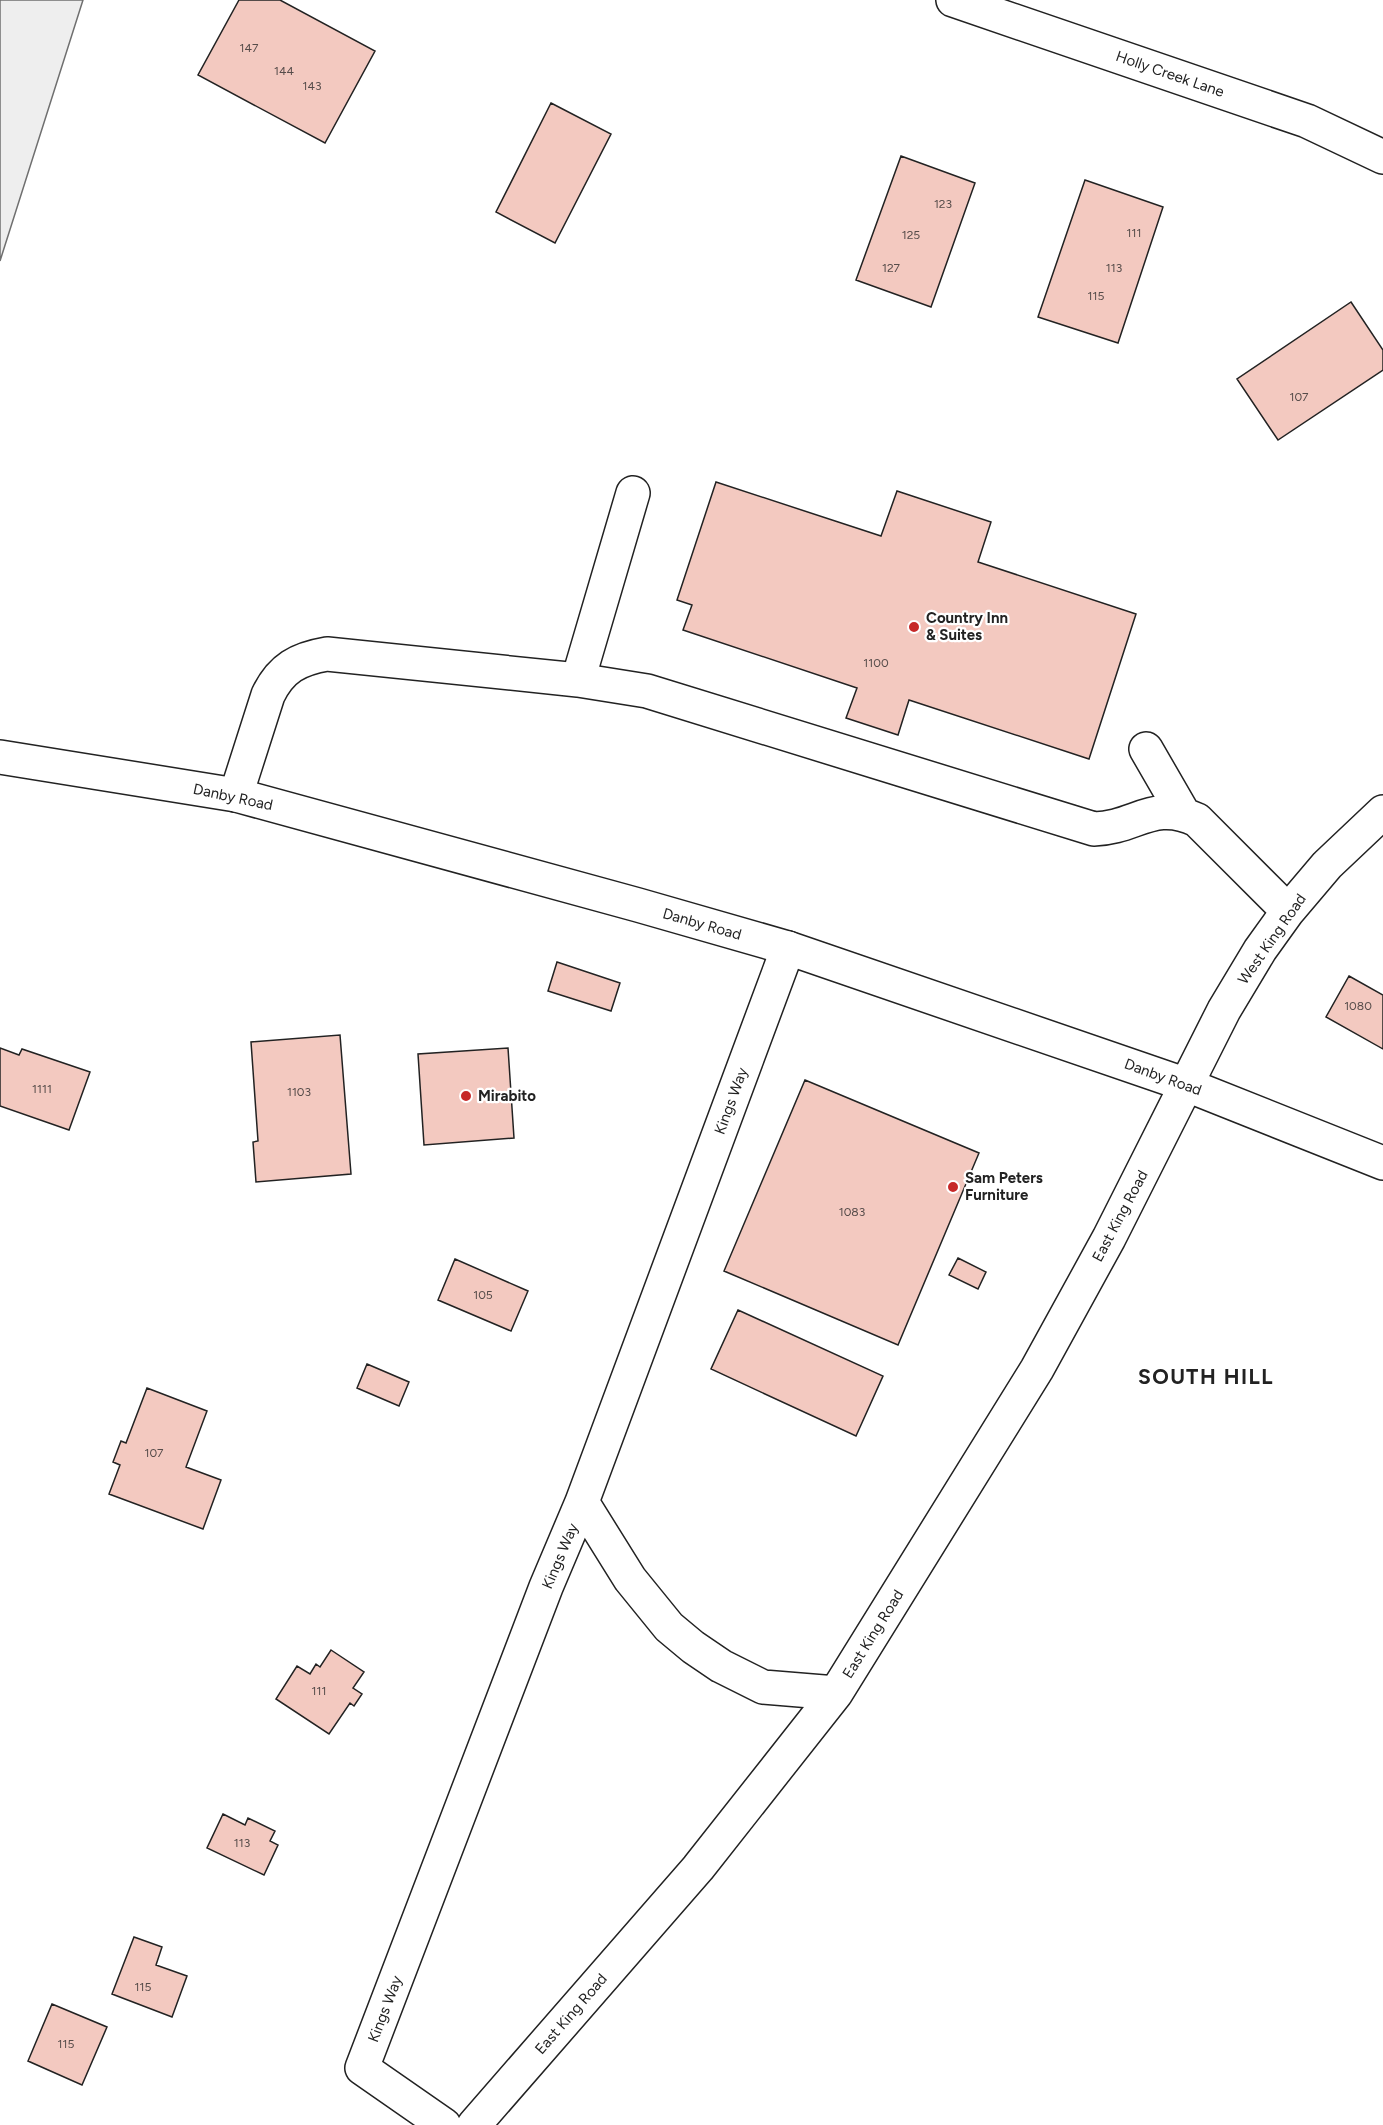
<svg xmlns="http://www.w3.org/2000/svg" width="1383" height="2125" font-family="Figtree,sans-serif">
	<rect width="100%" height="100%" fill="#fff"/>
	<path fill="#eee" stroke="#6f6f6f" stroke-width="1.5" d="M 0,0 L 83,0 L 0,261 Z"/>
	<path fill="#f3c9c0" stroke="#222" stroke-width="1.5" d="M 239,0 L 280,0 L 375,51 L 325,143 L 198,75 Z
		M 551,103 L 611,134 L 555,243 L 496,212 Z
		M 901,156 L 975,183 L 931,307 L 856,280 Z
		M 1085,180 L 1163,207 L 1118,343 L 1038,317 Z
		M 1351,302 L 1383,350 L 1383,370 L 1278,440 L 1237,379 Z
		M 716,482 L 881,536 L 897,491 L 991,522 L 978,562 L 1136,614 L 1089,759 L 909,700 L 898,735 L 846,718 L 857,688 L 683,630 L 692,605 L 677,600 Z
		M 557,962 L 620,983 L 611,1011 L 548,991 Z
		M 1349,976 L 1383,995 L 1383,1049 L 1326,1017 Z
		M 340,1035 L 351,1174 L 256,1182 L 253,1142 L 258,1141 L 251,1042 Z
		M 0,1048 L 19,1055 L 22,1049 L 90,1072 L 69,1130 L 0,1106 Z
		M 508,1048 L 514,1138 L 424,1145 L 418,1054 Z
		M 805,1080 L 979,1153 L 898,1345 L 724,1271 Z
		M 958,1258 L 986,1272 L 978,1289 L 949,1275 Z
		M 455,1259 L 528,1291 L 511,1331 L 438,1300 Z
		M 738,1310 L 883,1376 L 856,1436 L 711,1369 Z
		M 367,1364 L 409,1382 L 399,1406 L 357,1388 Z
		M 147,1388 L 207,1411 L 186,1467 L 221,1480 L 203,1529 L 109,1494 L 120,1465 L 113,1462 L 121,1441 L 126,1443 Z
		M 331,1650 L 364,1672 L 353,1688 L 362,1694 L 354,1706 L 350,1703 L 329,1734 L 276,1699 L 297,1666 L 310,1674 L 316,1664 L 320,1667 Z
		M 223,1814 L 245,1825 L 248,1818 L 275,1831 L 270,1841 L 278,1845 L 264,1875 L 207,1848 Z
		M 134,1937 L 162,1947 L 156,1965 L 187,1976 L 172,2017 L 112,1994 Z
		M 52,2004 L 107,2027 L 82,2085 L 28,2061 Z"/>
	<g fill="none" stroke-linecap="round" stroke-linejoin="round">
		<g stroke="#222" stroke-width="36">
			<path id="minor" d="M 953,0 L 1307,121 L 1383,157
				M 578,680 L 633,493
				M 1146,749 L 1183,813
				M 236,795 L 268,695 C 281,668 298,659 327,654 L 578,680 L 647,691 L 1094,829 C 1136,828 1153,799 1197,820 L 1288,911
				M 582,1502 L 630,1579 L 669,1627 L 693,1647 L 721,1666 L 763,1687 L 836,1693
				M 444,2125 L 362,2068 L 546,1587 L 582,1502 L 788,948
				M 474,2125 L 698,1868 L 836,1693 L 1037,1369 L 1109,1238 L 1224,1010 L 1260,950 L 1288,911 L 1327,865 L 1383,812"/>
		</g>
		<g stroke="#222" stroke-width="36">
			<path id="major" d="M 0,757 L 236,795 L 638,905 L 788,948 L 1187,1085 L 1383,1163"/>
		</g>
		<use href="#minor" stroke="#fff" stroke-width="33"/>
		<use href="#major" stroke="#fff" stroke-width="33"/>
	</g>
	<g fill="#c62828" stroke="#fff" stroke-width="2">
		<circle cx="914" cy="627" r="6"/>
		<circle cx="466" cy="1096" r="6"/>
		<circle cx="953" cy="1187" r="6"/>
	</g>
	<g text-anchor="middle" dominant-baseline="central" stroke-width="4.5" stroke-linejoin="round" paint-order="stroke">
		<g font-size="12" fill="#564c4a">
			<text x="249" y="48">147</text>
			<text x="284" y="71">144</text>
			<text x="312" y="86">143</text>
			<text x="943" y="204">123</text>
			<text x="1134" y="233">111</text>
			<text x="911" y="235">125</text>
			<text x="891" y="268">127</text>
			<text x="1114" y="268">113</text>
			<text x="1096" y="296">115</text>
			<text x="1299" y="397">107</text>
			<text x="876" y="663">1100</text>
			<text x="1358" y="1006">1080</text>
			<text x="42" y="1089">1111</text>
			<text x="299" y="1092">1103</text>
			<text x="852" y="1212">1083</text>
			<text x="483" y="1295">105</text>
			<text x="154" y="1453">107</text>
			<text x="319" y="1691">111</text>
			<text x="242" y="1843">113</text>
			<text x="143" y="1987">115</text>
			<text x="66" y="2044">115</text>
		</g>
		<g font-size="15" fill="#222" stroke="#fff">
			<text transform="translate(1170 74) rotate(19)">Holly Creek Lane</text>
			<text transform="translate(233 797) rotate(12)">Danby Road</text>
			<text transform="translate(702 924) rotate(16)">Danby Road</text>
			<text transform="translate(1272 939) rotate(-55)">West King Road</text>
			<text transform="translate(1163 1077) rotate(20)">Danby Road</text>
			<text transform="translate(731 1101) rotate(-70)">Kings Way</text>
			<text transform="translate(1120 1216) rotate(-62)">East King Road</text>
			<text transform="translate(560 1556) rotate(-67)">Kings Way</text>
			<text transform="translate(873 1634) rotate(-58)">East King Road</text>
			<text transform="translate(385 2009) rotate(-69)">Kings Way</text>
			<text transform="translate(571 2014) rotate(-49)">East King Road</text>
		</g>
		<g font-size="15" font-weight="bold" fill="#222" stroke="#fff" text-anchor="start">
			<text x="926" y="618">Country Inn<tspan x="926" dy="17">&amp; Suites</tspan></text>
			<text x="478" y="1096">Mirabito</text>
			<text x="965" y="1178">Sam Peters<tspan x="965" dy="17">Furniture</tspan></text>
		</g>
		<g font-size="21" font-weight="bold" letter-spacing="1.5" fill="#222" stroke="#fff">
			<text x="1206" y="1376">SOUTH HILL</text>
		</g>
	</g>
</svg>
